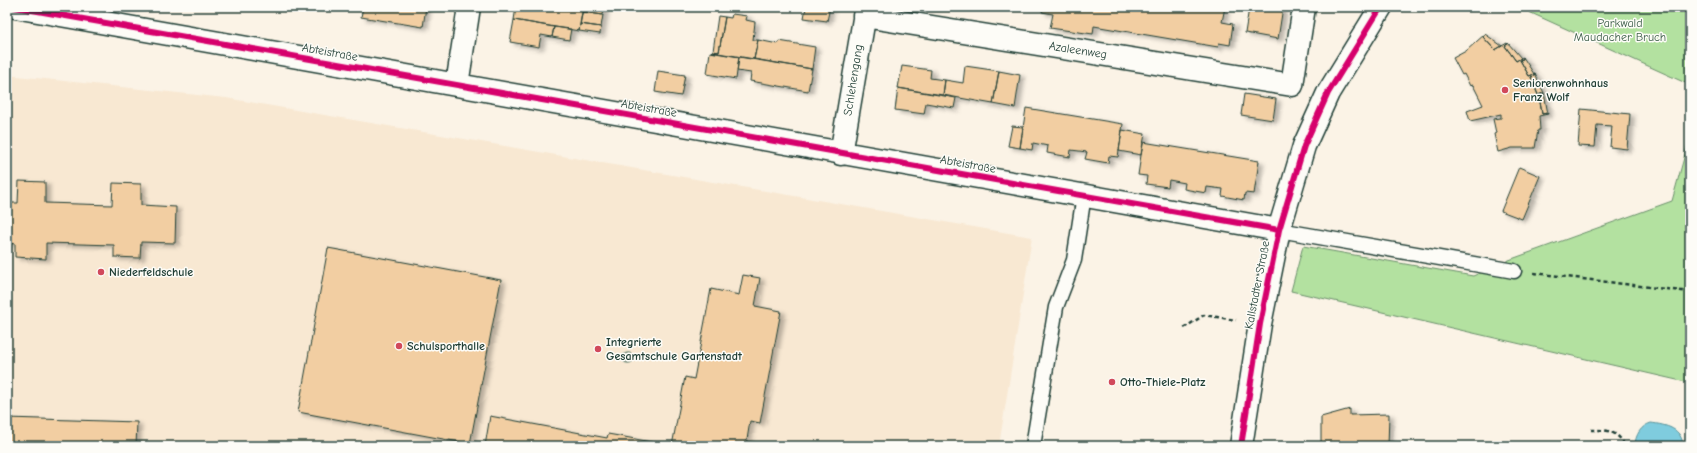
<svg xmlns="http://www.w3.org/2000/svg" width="1697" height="453" font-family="'Comic Neue',sans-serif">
	<defs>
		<filter id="shadow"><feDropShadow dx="4.5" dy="2.5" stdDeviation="2" flood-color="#0004"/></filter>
	</defs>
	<rect width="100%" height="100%" fill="#fbf3e6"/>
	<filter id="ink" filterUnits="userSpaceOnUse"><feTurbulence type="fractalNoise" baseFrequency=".025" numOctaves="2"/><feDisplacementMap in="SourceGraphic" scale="8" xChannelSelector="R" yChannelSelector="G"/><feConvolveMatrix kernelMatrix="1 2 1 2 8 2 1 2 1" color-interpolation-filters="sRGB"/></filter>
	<g filter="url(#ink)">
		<path fill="#f8e8d2" d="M 7,75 L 226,98 L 1032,237 L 999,446 L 7,446 Z"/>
		<path fill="#b3e1a0" stroke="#698f6a" d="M 1518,7 L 1690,7 L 1690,85 Z
			M 1690,136 L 1690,383 L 1291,291 L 1303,246 L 1473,276 L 1509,260 L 1672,201 Z"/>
		<path fill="#7fccde" stroke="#59939a" d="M 1651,423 C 1666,425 1682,428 1683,446 L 1635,446 C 1635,435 1641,426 1651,423 Z"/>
		<path fill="#f2cea2" stroke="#1f3d34" filter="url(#shadow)" d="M 363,7 L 426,7 L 423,27 L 361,17 Z
			M 516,7 L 583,9 L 579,31 L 514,20 Z
			M 582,7 L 604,7 L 603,15 L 582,12 Z
			M 806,7 L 830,7 L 827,21 L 804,18 Z
			M 1043,7 L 1225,7 L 1222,22 L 1233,24 L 1230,45 L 1219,43 L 1218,47 L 1094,26 L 1093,34 L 1050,28 L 1053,14 L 1042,12 Z
			M 1244,7 L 1283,7 L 1278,39 L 1245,33 L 1249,8 Z
			M 582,12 L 603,15 L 601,27 L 580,24 Z
			M 732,14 L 747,16 L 746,20 L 755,22 L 753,40 L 758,40 L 754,59 L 712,52 L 713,51 L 719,52 L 725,17 L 731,18 Z
			M 718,16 L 725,17 L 719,52 L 713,51 Z
			M 514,20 L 554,27 L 552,37 L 541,35 L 539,47 L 510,42 Z
			M 580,24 L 601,27 L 600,34 L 579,31 Z
			M 554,27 L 571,29 L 569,40 L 552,37 Z
			M 1485,34 L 1502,46 L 1495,50 L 1483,37 Z
			M 1485,34 L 1483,37 L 1495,50 L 1507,43 L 1508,44 L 1505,46 L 1516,61 L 1523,57 L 1523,59 L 1520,60 L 1529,76 L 1535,74 L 1535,76 L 1531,77 L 1538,95 L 1544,94 L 1539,96 L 1542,114 L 1547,113 L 1548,114 L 1539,116 L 1540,130 L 1538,130 L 1535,148 L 1512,148 L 1498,152 L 1494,134 L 1496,133 L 1493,119 L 1501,118 L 1501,114 L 1470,121 L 1467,111 L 1483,105 L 1473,85 L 1470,86 L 1464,74 L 1462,75 L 1453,58 L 1466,51 Z
			M 758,40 L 778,44 L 779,41 L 815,47 L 812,69 L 754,59 Z
			M 1508,43 L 1521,58 L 1516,61 L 1505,46 Z
			M 710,52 L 739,57 L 736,79 L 707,74 Z
			M 739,57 L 812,69 L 808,91 L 750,81 L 751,73 L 737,71 Z
			M 1523,57 L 1534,74 L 1529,76 L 1520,60 L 1523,59 Z
			M 902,66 L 931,70 L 930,78 L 945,80 L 943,95 L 898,88 Z
			M 965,66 L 999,71 L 993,104 L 943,95 L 945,80 L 963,83 Z
			M 658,71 L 685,75 L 681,96 L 655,92 Z
			M 999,71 L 1020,75 L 1015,108 L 993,104 Z
			M 1535,74 L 1544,93 L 1543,93 L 1538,95 L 1531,77 L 1535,76 Z
			M 898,88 L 956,98 L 954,108 L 926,103 L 924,114 L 895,110 Z
			M 1543,93 L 1544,93 L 1548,114 L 1547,113 L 1542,114 L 1539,96 Z
			M 1244,94 L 1276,99 L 1273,120 L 1241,115 Z
			M 1026,108 L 1123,124 L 1118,157 L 1109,156 L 1108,163 L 1085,159 L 1087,152 L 1071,150 L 1070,157 L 1047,153 L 1048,146 L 1033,143 L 1032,150 L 1020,148 Z
			M 1581,109 L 1630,114 L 1627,149 L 1610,147 L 1612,126 L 1597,125 L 1595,147 L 1578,146 Z
			M 1012,126 L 1023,127 L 1020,148 L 1008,146 Z
			M 1122,130 L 1145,134 L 1141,155 L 1119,151 Z
			M 1143,142 L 1259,161 L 1254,194 L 1245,193 L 1244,200 L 1222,196 L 1223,189 L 1207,187 L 1206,193 L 1184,189 L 1185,183 L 1169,180 L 1168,187 L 1146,184 L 1147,176 L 1138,175 Z
			M 1519,167 L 1540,176 L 1522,219 L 1501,211 Z
			M 19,181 L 45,182 L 45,203 L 112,205 L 113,183 L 141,184 L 141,205 L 176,207 L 175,243 L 141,242 L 140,258 L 114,257 L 114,245 L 46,243 L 46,259 L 15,257 L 15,244 L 7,243 L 7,203 L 18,203 Z
			M 328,248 L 501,280 L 470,444 L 298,412 Z
			M 743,275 L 760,278 L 755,306 L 781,311 L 760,423 L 750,421 L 746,446 L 672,446 L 685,377 L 694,379 L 711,289 L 739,295 Z
			M 1350,409 L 1350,415 L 1389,414 L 1388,446 L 1321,446 L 1321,417 Z
			M 490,416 L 607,438 L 608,434 L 657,443 L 657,446 L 485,446 Z
			M 7,418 L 137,422 L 136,446 L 7,446 Z"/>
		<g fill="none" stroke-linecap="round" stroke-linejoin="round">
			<g stroke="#1f3d34" stroke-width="17">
				<path id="lane" d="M 1279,230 L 1514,271
					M 1033,446 L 1056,307 L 1074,260 L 1084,195"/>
			</g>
			<g stroke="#1f3d34" stroke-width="25">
				<path id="street" d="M 15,7 L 1279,230
					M 864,16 L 1292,85 L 1304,7
					M 457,85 L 469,7
					M 841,154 L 866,7
					M 1241,446 L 1260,324 L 1279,230 L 1304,146 L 1328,93 L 1381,7"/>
			</g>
			<path stroke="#1f3d34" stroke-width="2.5" stroke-dasharray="4 3" stroke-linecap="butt" d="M 1534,273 L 1690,292
				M 1184,328 L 1204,315 L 1236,320
				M 1591,430 C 1607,430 1617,430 1625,446"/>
			<use href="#lane" stroke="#fdfcf7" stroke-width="14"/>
			<use href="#street" stroke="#fdfcf7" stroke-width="22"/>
			<g stroke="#fdfcf7" stroke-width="8">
				<path id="cycleway" d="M 15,7 L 1279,230
					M 1241,446 L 1260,324 L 1279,230 L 1304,146 L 1328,93 L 1381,7"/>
			</g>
			<use href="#cycleway" stroke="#d6006c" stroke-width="6"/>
		</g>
		<circle fill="#92a190" cx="628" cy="358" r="6"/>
	</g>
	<g fill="#d1495b" stroke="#fdfcf7" stroke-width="1.5">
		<circle cx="1505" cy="90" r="4"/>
		<circle cx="101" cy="272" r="4"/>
		<circle cx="399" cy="346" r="4"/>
		<circle cx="598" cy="349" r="4"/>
		<circle cx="1112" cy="382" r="4"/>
	</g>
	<g text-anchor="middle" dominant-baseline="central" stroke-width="3" stroke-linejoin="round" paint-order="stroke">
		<g font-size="12" fill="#3d5e4a" stroke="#fdfcf7">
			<text x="1620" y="23">Parkwald<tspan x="1620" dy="14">Maudacher Bruch</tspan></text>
		</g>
		<g font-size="12" fill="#1f3d34" stroke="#fdfcf7">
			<text transform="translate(1078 50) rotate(9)">Azaleenweg</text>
			<text transform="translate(330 52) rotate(10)">Abteistraße</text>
			<text transform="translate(853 80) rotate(-81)">Schlehengang</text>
			<text transform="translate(649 108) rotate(10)">Abteistraße</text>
			<text transform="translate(968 164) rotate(10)">Abteistraße</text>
			<text transform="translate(1257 285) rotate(-79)">Kallstadter Straße</text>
		</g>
		<g font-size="12" font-weight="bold" fill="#1f3d34" stroke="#fdfcf7" text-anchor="start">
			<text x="1513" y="83">Seniorenwohnhaus<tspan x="1513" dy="14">Franz Wolf</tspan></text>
			<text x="109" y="272">Niederfeldschule</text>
			<text x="606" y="342">Integrierte<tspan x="606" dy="14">Gesamtschule Gartenstadt</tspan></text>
			<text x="407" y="346">Schulsporthalle</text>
			<text x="1120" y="382">Otto-Thiele-Platz</text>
		</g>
	</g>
	<rect width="1697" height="453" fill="none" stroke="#fdfcf7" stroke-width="24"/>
	<rect x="12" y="12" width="1673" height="429" fill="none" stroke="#1f3d34" stroke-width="1.5" filter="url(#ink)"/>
</svg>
